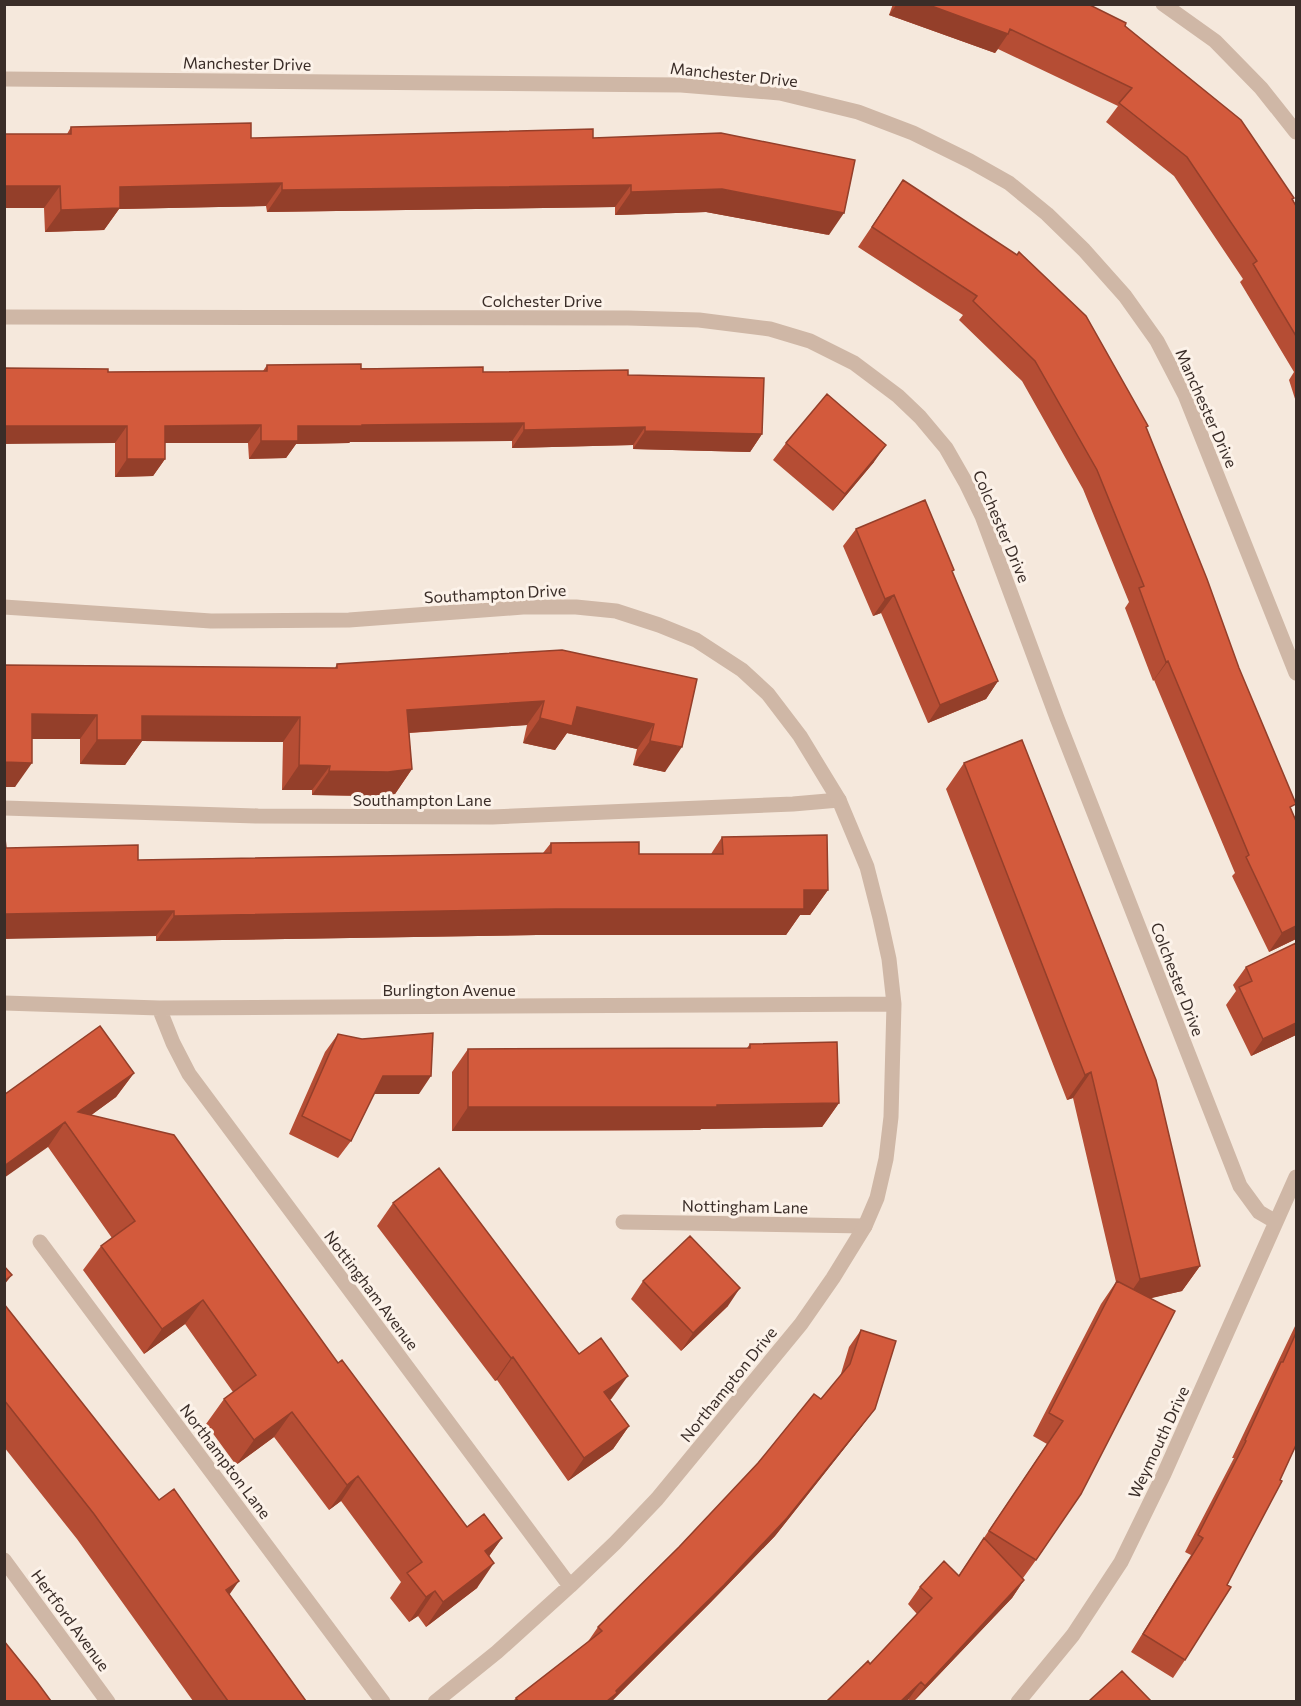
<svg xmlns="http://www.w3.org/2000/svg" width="1301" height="1706" font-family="Commissioner,sans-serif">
	<rect width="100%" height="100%" fill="#f5e8dc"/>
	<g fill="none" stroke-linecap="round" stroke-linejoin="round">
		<path stroke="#cfb7a6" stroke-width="15" d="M 4,808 L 258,816 L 492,817 L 793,804 L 839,800
			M 623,1222 L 865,1226
			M 40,1242 L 383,1702"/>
		<path stroke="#cfb7a6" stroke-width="15" d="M 1163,4 L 1215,41 L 1261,88 L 1296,132
			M 4,79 L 681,85 L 780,93 L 858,112 L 913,133 L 970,161 L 1009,183 L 1047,214 L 1084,250 L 1125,296 L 1157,341 L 1185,395 L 1296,673
			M 4,317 L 628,318 L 699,320 L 770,329 L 810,341 L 854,363 L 898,396 L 920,417 L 946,448 L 966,483 L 982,516 L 1057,718 L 1240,1186 L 1259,1212 L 1276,1222
			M 4,607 L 211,621 L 349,620 L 523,607 L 576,607 L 616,611 L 659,625 L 696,640 L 742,670 L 768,694 L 800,736 L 839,800 L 867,867 L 880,918 L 889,959 L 894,1004 L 891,1117 L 886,1159 L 877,1198 L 865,1226 L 833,1278 L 801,1324 L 657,1499 L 615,1543 L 570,1586 L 497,1652 L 435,1702
			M 4,1003 L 159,1008 L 894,1004
			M 159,1008 L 173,1043 L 189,1074 L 570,1586
			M 4,1560 L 108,1702
			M 1018,1702 L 1073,1635 L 1121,1562 L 1164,1474 L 1296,1177"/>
	</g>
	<path fill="#b54d34" d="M 893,4 L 1088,4 L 1125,26 L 1293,199 L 1296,206 L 1296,402 L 1289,380 L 1294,372 L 1240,282 L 1243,279 L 1174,176 L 1106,122 L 1118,106 L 998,49 L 995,53 L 889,15 Z
		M 71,127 L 251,138 L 593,138 L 829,235 L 706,212 L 615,215 L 615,207 L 267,212 L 266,206 L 119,209 L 104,230 L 45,232 L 44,208 L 4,208 L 4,134 L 67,134 Z
		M 903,180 L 1148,426 L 1146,428 L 1292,811 L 1296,939 L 1269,952 L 1232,876 L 1235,873 L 1154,680 L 1153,681 L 1125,608 L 1129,602 L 1083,489 L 1022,381 L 959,320 L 963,315 L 858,247 Z
		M 267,365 L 483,372 L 628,375 L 762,434 L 750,452 L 633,449 L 633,445 L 512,448 L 512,441 L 350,442 L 349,443 L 296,444 L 286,458 L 249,459 L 248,443 L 165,443 L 165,459 L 153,476 L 115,477 L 115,443 L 108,372 L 263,371 Z
		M 786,443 L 874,462 L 833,511 L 773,460 Z
		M 856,529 L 952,572 L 998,681 L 986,699 L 928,723 L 881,613 L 873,616 L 843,546 Z
		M 337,664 L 697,679 L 665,772 L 633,765 L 637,749 L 567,733 L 555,750 L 523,743 L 527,725 L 409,733 L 412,769 L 395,794 L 371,796 L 312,795 L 312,790 L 282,790 L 283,742 L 142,741 L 125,765 L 80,764 L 80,739 L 32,739 L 15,787 L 4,787 L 4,665 L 335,668 Z
		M 964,763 L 1200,1266 L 1182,1291 L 1150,1298 L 1036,1560 L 1023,1578 L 1024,1580 L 1012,1598 L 914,1701 L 910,1701 L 870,1664 L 917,1614 L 908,1604 L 920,1587 L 959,1575 L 1047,1444 L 1033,1436 L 1101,1304 L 1116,1282 L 1073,1098 L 1067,1100 L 946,789 Z
		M 722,837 L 828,890 L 810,915 L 800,915 L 786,935 L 537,935 L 156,941 L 156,936 L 6,848 L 138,860 L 543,853 L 551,843 L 639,854 L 711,854 Z
		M 1246,967 L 1296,1035 L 1251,1056 L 1226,1005 L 1236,991 L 1233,985 Z
		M 338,1034 L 419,1094 L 374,1094 L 351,1141 L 338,1158 L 289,1134 L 325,1052 Z
		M 750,1044 L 839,1103 L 822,1127 L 701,1129 L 700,1130 L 452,1131 L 452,1072 L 468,1049 L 747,1048 Z
		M 134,1073 L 116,1097 L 91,1115 L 338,1363 L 467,1527 L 502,1538 L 489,1556 L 477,1588 L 426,1627 L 418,1616 L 409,1622 L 390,1598 L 401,1582 L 341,1501 L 329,1510 L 274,1437 L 236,1465 L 206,1424 L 224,1399 L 233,1392 L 185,1324 L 144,1354 L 83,1270 L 101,1246 L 112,1238 L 48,1147 L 4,1095 Z
		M 393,1203 L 612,1398 L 610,1400 L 629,1426 L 613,1449 L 568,1481 L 497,1380 L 495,1381 L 377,1226 Z
		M 643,1281 L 728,1306 L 681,1351 L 631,1299 Z
		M 4,1304 L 230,1595 L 306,1701 L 193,1701 L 77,1539 L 4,1447 Z
		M 1296,1324 L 1296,1445 L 1185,1660 L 1173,1678 L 1131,1652 L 1191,1555 L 1185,1552 L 1234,1458 L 1232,1458 Z
		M 861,1330 L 862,1426 L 775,1536 L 711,1602 L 612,1701 L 513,1701 L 516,1698 L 587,1643 L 598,1627 L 679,1547 L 821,1399 L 840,1377 L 849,1347 Z"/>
	<path fill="#943f2a" d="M 897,4 L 926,4 L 1008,34 L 995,53 L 889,15 Z
		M 282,183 L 266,206 L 119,209 L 104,230 L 45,232 L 61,210 L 120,187 Z
		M 631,185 L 615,207 L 267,212 L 282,190 Z
		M 4,186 L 60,186 L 44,208 L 4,208 Z
		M 722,189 L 844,213 L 829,235 L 706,212 L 615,215 L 631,192 Z
		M 524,423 L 512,441 L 350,442 L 349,443 L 296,444 L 286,458 L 249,459 L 261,441 L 298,426 L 362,425 Z
		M 261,425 L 248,443 L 153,443 L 165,426 Z
		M 4,426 L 127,426 L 115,443 L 4,444 Z
		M 645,427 L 633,445 L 512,448 L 524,430 Z
		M 645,431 L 762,434 L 750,452 L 633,449 Z
		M 886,445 L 874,462 L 833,511 L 845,494 Z
		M 127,459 L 165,459 L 153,476 L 115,477 Z
		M 894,595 L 881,613 L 873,616 L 885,599 Z
		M 1168,661 L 1154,680 L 1153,681 L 1166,662 Z
		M 998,681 L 986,699 L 928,723 L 940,705 Z
		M 544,701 L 527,725 L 390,734 L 407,710 Z
		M 577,707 L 654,724 L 637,749 L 567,733 L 555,750 L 523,743 L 540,718 Z
		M 32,714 L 97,715 L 80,739 L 15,739 Z
		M 142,716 L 300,717 L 283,742 L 142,741 L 125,765 L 80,764 L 97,740 Z
		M 650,741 L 682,747 L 665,772 L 633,765 Z
		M 4,762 L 32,763 L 15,787 L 4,787 Z
		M 299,765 L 330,766 L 312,790 L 282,790 Z
		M 412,769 L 395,794 L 371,796 L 312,795 L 329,771 Z
		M 804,890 L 828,890 L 810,915 L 800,915 L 786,935 L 537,935 L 156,941 L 174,916 Z
		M 174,911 L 156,936 L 4,939 L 4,914 Z
		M 1296,926 L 1296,939 L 1269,952 L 1282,933 Z
		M 1296,1023 L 1296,1035 L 1251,1056 L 1263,1039 Z
		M 1091,1072 L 1073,1098 L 1067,1100 L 1085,1075 Z
		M 134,1073 L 116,1097 L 71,1130 L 78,1112 Z
		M 383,1076 L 431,1076 L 419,1094 L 371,1094 Z
		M 839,1103 L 822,1127 L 701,1129 L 700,1130 L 452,1131 L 468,1107 Z
		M 65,1122 L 48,1147 L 4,1178 L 4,1166 Z
		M 1200,1266 L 1182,1291 L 1122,1305 L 1140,1279 Z
		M 12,1275 L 4,1285 L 4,1281 Z
		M 740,1288 L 728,1306 L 681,1351 L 693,1333 Z
		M 203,1300 L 185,1324 L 144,1354 L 162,1329 Z
		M 513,1357 L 497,1380 L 495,1381 L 511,1358 Z
		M 628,1376 L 612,1398 L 588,1415 L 604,1392 Z
		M 875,1409 L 862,1426 L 775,1536 L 711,1602 L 612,1701 L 607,1701 Z
		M 292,1412 L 274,1437 L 236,1465 L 254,1440 Z
		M 629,1426 L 613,1449 L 568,1481 L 584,1458 Z
		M 358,1476 L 341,1501 L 329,1510 L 347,1485 Z
		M 502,1538 L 485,1562 L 485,1551 Z
		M 494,1563 L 477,1588 L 426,1627 L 443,1602 Z
		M 1024,1580 L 1012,1598 L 914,1701 L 925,1686 Z
		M 239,1581 L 222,1605 L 226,1590 Z
		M 435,1591 L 418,1616 L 409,1622 L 426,1597 Z
		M 921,1682 L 908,1700 L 907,1701 L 901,1701 Z"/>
	<path fill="#d35a3c" stroke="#943f2a" stroke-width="1.5" d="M 926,4 L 1088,4 L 1126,23 L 1125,26 L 1241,120 L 1294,198 L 1292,199 L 1296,206 L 1296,336 L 1253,264 L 1257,261 L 1187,157 L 1119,103 L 1132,88 L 1010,29 L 1008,34 Z
		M 251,123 L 251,138 L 593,129 L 593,138 L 721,133 L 855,160 L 844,213 L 722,189 L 631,192 L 631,185 L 282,190 L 282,183 L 120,187 L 120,208 L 61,210 L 60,186 L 4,186 L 4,134 L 71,134 L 71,127 Z
		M 903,180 L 1017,255 L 1019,252 L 1086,316 L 1148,426 L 1146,427 L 1207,579 L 1239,668 L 1296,804 L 1290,807 L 1296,821 L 1296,926 L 1282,933 L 1246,857 L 1249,855 L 1168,661 L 1166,662 L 1139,588 L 1144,586 L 1097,470 L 1035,361 L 973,301 L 977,296 L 872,227 Z
		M 361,364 L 361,369 L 483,367 L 483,372 L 628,370 L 628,375 L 764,378 L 762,434 L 645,431 L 645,427 L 524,430 L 524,423 L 362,425 L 362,426 L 298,426 L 298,441 L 261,441 L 261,425 L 165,426 L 165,459 L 127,459 L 127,426 L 4,426 L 4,368 L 108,369 L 108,372 L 267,371 L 267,365 Z
		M 827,394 L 886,445 L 845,494 L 786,443 Z
		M 925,500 L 954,570 L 952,571 L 998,681 L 940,705 L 894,595 L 885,599 L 856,529 Z
		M 562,650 L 697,679 L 682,747 L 650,741 L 654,724 L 577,707 L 572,726 L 540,718 L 544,701 L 407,710 L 412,769 L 388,772 L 329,771 L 330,766 L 299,765 L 300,717 L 142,716 L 142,740 L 97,740 L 97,715 L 32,714 L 32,763 L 4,762 L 4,665 L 337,668 L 337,664 Z
		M 1022,740 L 1156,1080 L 1200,1266 L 1140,1279 L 1091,1072 L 1085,1075 L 964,763 Z
		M 4,829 L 6,848 L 138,845 L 138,860 L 551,853 L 551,843 L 639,842 L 639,854 L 723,854 L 722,837 L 827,835 L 828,890 L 804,890 L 804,909 L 555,909 L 174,916 L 174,911 L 4,914 Z
		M 1296,943 L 1296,1023 L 1263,1039 L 1239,987 L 1252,981 L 1246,967 Z
		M 100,1026 L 134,1073 L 78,1112 L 174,1135 L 338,1363 L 342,1360 L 467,1527 L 484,1514 L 502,1538 L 485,1551 L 494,1563 L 443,1602 L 435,1591 L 426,1597 L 407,1573 L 422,1562 L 358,1476 L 347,1485 L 292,1412 L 254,1440 L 224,1399 L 256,1375 L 203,1300 L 162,1329 L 101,1246 L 135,1221 L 65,1122 L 4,1166 L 4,1095 Z
		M 433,1033 L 431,1076 L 383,1076 L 351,1141 L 302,1116 L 338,1034 L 362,1039 Z
		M 837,1042 L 839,1103 L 717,1105 L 717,1107 L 468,1107 L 468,1049 L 750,1048 L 750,1044 Z
		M 439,1168 L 579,1354 L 601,1338 L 628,1376 L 604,1392 L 629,1426 L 584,1458 L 513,1357 L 511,1358 L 393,1203 Z
		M 690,1236 L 740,1288 L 693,1333 L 643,1281 Z
		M 4,1266 L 12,1275 L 4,1281 Z
		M 1117,1281 L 1175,1311 L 1081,1494 L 1036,1560 L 989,1531 L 1063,1421 L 1049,1413 Z
		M 4,1304 L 159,1500 L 174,1489 L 239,1581 L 226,1590 L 306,1701 L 228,1701 L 94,1514 L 4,1400 Z
		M 861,1330 L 896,1341 L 875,1409 L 787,1518 L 724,1585 L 616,1691 L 617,1693 L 607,1701 L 516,1701 L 518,1701 L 516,1698 L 602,1631 L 598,1627 L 679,1547 L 758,1463 L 814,1394 L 821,1399 L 850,1364 Z
		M 1296,1333 L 1296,1445 L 1280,1480 L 1282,1481 L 1227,1585 L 1231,1587 L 1185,1660 L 1143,1634 L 1203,1538 L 1198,1535 L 1246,1441 L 1245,1440 L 1281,1362 L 1283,1362 Z
		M 984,1538 L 1024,1580 L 925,1686 L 921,1682 L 901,1701 L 827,1701 L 868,1661 L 870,1664 L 932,1598 L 920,1587 L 944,1561 L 959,1576 Z
		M 4,1641 L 37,1682 L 51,1701 L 4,1701 Z
		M 1122,1671 L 1151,1701 L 1089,1701 Z"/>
	<g text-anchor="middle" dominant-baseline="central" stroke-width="6" stroke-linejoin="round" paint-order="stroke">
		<g font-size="16" fill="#3a2d28" stroke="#fcf2e9">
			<text transform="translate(247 63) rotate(1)">Manchester Drive</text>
			<text transform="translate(734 74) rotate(6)">Manchester Drive</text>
			<text x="542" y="300">Colchester Drive</text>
			<text transform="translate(1207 408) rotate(66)">Manchester Drive</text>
			<text transform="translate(1002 526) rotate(67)">Colchester Drive</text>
			<text transform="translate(495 593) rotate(-3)">Southampton Drive</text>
			<text x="422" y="799">Southampton Lane</text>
			<text transform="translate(1178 979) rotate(69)">Colchester Drive</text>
			<text x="449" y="989">Burlington Avenue</text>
			<text transform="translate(745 1206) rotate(1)">Nottingham Lane</text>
			<text transform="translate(372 1290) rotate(53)">Nottingham Avenue</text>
			<text transform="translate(728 1384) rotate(-51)">Northampton Drive</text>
			<text transform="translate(1158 1442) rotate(-65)">Weymouth Drive</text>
			<text transform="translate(226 1461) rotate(53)">Northampton Lane</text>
			<text transform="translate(71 1620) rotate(54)">Hertford Avenue</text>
		</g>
	</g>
	<rect width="1301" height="1706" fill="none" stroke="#3a2d28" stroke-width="12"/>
</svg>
